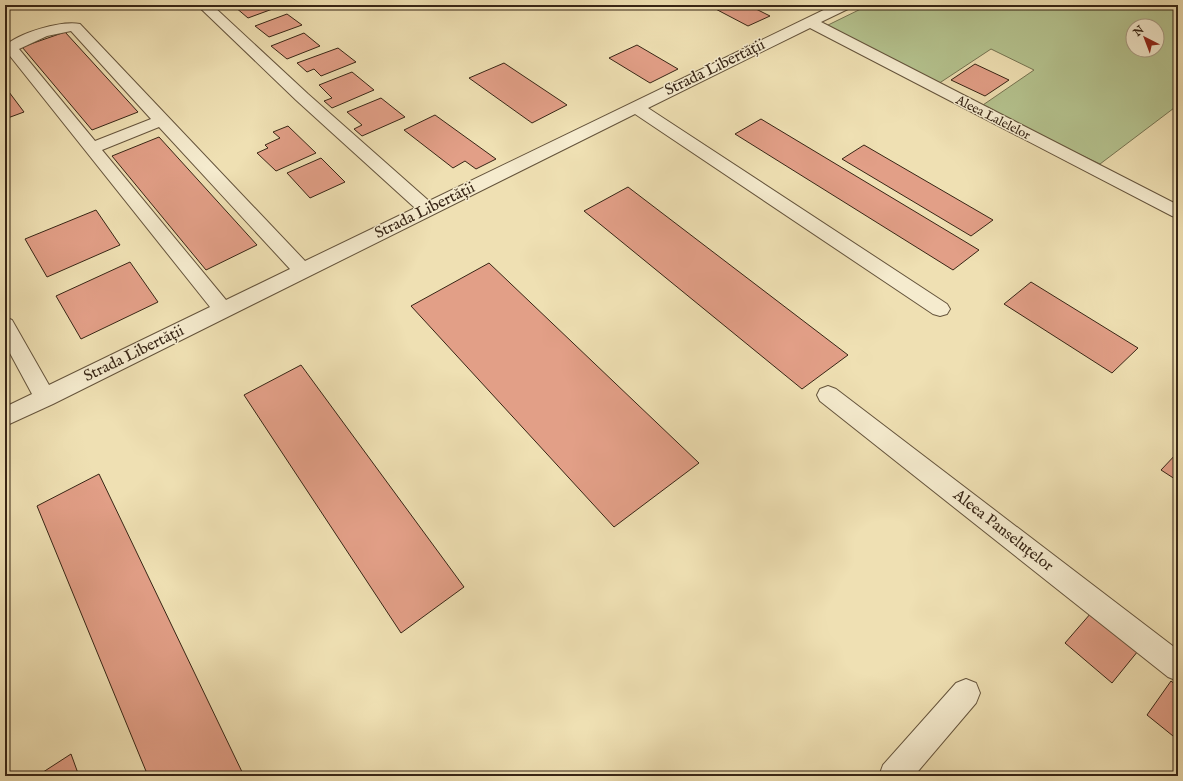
<svg xmlns="http://www.w3.org/2000/svg" width="1183" height="781" font-family="'IM FELL English',serif">
	<rect width="100%" height="100%" fill="#efe0b3"/>
	<filter id="stains"><feTurbulence type="fractalNoise" baseFrequency=".005" numOctaves="4"/><feColorMatrix values="0 0 0 0 .2 0 0 0 0 .09 0 0 0 0 .02 0 0 0 .5 -.17"/></filter>
	<radialGradient id="worn" r=".72"><stop offset=".6" stop-color="#630" stop-opacity="0"/><stop offset="1" stop-color="#630" stop-opacity=".3"/></radialGradient>
	<path fill="#b5c38f" stroke="#767452" fill-rule="evenodd" d="M 869,5 L 1178,5 L 1178,105 L 1100,164 L 980,107 L 1034,70 L 991,49 L 938,84 L 826,26 ZM 1133,26 L 1157,26 L 1157,50 L 1133,50 Z"/>
	<path fill="#e29f87" stroke="#372515" d="M 241,5 L 276,5 L 278,7 L 248,18 L 235,7 Z
		M 708,5 L 748,5 L 770,16 L 748,26 Z
		M 287,14 L 302,25 L 269,37 L 255,26 Z
		M 65,32 L 138,112 L 92,130 L 22,47 Z
		M 304,33 L 320,46 L 287,59 L 271,46 Z
		M 637,45 L 678,69 L 650,83 L 609,58 Z
		M 338,48 L 356,62 L 321,76 L 314,69 L 307,72 L 297,63 Z
		M 504,63 L 567,105 L 532,123 L 469,78 Z
		M 975,64 L 1009,80 L 985,96 L 951,80 Z
		M 352,72 L 374,90 L 332,108 L 324,101 L 332,98 L 319,85 Z
		M 9,92 L 24,112 L 5,119 L 5,93 Z
		M 381,98 L 405,117 L 362,136 L 354,129 L 362,125 L 347,112 Z
		M 435,115 L 496,159 L 476,169 L 465,161 L 453,168 L 404,130 Z
		M 761,119 L 979,250 L 953,270 L 735,134 Z
		M 288,126 L 316,153 L 276,171 L 257,153 L 268,148 L 265,145 L 280,138 L 273,132 Z
		M 159,137 L 257,245 L 206,270 L 112,156 Z
		M 864,145 L 993,220 L 971,236 L 842,159 Z
		M 321,158 L 345,182 L 310,198 L 287,173 Z
		M 628,187 L 848,355 L 802,389 L 584,211 Z
		M 96,210 L 120,245 L 47,277 L 25,239 Z
		M 130,262 L 158,302 L 81,339 L 56,296 Z
		M 489,263 L 699,463 L 614,527 L 411,306 Z
		M 1031,282 L 1138,348 L 1112,373 L 1004,304 Z
		M 301,365 L 464,587 L 401,633 L 244,395 Z
		M 1178,452 L 1178,481 L 1161,470 Z
		M 99,474 L 244,776 L 148,776 L 37,506 Z
		M 1091,613 L 1138,651 L 1112,683 L 1065,643 Z
		M 1171,681 L 1178,687 L 1178,740 L 1147,715 Z
		M 71,754 L 79,776 L 37,776 Z"/>
	<g fill="none" stroke-linecap="round" stroke-linejoin="round">
		<g stroke="#65543c" stroke-width="2">
			<path id="minor" d="M 197,5 L 212,5 L 308,94 L 429,201 L 834,5 L 852,5 L 850,8 L 821,22 L 1178,205 L 1178,218 L 1172,216 L 810,28 L 648,108 L 947,304 L 950,309 L 947,314 L 940,316 L 933,314 L 635,114 L 53,404 L 5,426 L 5,407 L 32,394 L 5,344 L 5,317 L 12,320 L 49,385 L 210,307 L 6,51 L 5,46 C 18,33 62,20 80,24 L 305,261 L 415,208 L 296,100 ZM 71,31 L 151,119 L 95,141 L 19,49 L 47,36 ZM 159,127 L 290,269 L 226,300 L 102,150 Z
				M 828,386 L 836,389 L 1178,650 L 1178,681 L 1168,677 L 820,401 L 817,395 L 820,389 Z
				M 966,679 L 976,683 L 980,693 L 976,703 L 914,776 L 879,776 L 883,765 L 956,683 Z"/>
		</g>
		<use href="#minor" fill="#f5ebce" fill-rule="evenodd"/>
	</g>
	<g text-anchor="middle" dominant-baseline="central" stroke-width="3" stroke-linejoin="round" paint-order="stroke">
		<g font-size="13" fill="#372515" stroke="#f5ebce">
			<text transform="translate(993 118) rotate(27)">Aleea Lalelelor</text>
		</g>
		<g font-size="16" fill="#372515" stroke="#f5ebce">
			<text transform="translate(715 68) rotate(-26)">Strada Libertății</text>
			<text transform="translate(425 211) rotate(-26)">Strada Libertății</text>
			<text transform="translate(134 354) rotate(-26)">Strada Libertății</text>
			<text transform="translate(1003 531) rotate(38)">Aleea Panseluțelor</text>
		</g>
	</g>
	<rect width="1183" height="781" fill="none" stroke="#efe0b3" stroke-width="20"/>
	<rect x="6" y="6" width="1171" height="769" fill="none" stroke="#372515" stroke-width="2"/>
	<rect x="10" y="10" width="1163" height="761" fill="none" stroke="#372515"/>
	<g transform="translate(1145 38) rotate(318)"><circle r="19" fill="#f5ebce" stroke="#a99c84"/>
	<path d="M0-3L7 15L0 10L-7 15Z" fill="#8f2418"/>
	<text y="-6" font-size="11" font-weight="bold" text-anchor="middle" fill="#372515">N</text>
	</g>
	<rect width="100%" height="100%" filter="url(#stains)"/>
	<rect width="100%" height="100%" fill="url(#worn)"/>
</svg>
